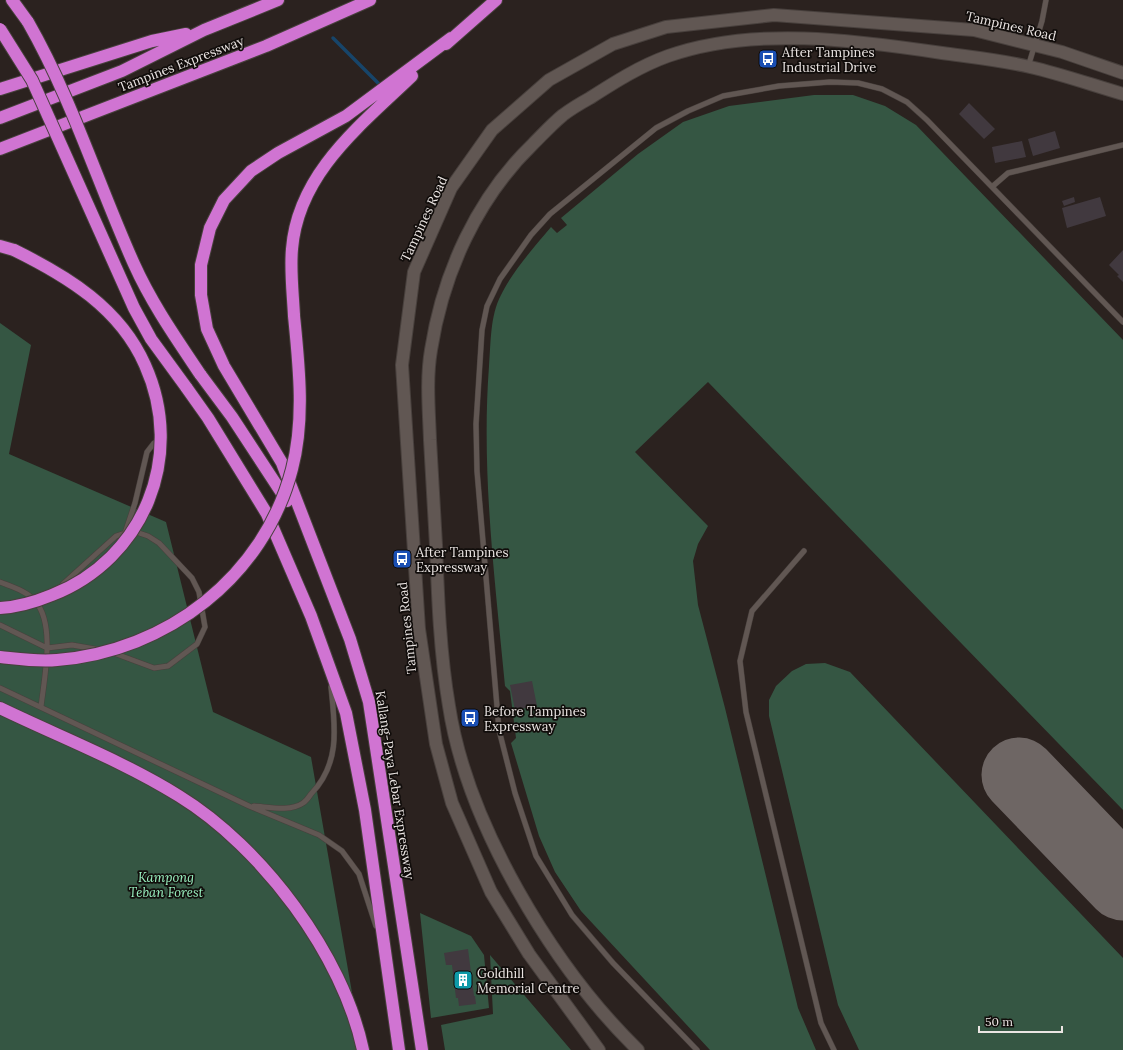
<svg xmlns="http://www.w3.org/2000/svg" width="1123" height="1050" font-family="Lora,serif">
	<rect width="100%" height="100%" fill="#2b221f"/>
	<path fill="#355643" d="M 814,95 L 853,95 L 885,106 L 916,125 L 1123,340 L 1123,810 L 708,382 L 635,452 L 708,526 L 698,544 L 693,561 L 698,605 L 725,708 L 798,1008 L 816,1050 L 710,1050 L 581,911 L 555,872 L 539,836 L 511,743 L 516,738 L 510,691 L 505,686 C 495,579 481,473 489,366 C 491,342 490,316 501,295 C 512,272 535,246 551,227 L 557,233 L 567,225 L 561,218 L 638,154 L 683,122 L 729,106 Z
		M 0,323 L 31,345 L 9,454 L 166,522 L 213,712 L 311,757 L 362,1050 L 0,1050 Z
		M 825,663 L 850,672 L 1123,958 L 1123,1050 L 859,1050 L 838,1005 L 769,716 L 769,700 L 776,686 L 792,671 L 806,664 Z
		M 420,913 L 471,936 L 484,955 L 489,1008 L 431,1018 Z
		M 490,955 L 571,1050 L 445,1050 L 441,1025 L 493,1014 Z"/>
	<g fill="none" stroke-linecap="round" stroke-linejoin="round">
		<path stroke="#17456a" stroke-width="3.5" d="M 333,38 L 379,84"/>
		<path stroke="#6e6664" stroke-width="75" d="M 1019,775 L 1123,883"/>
	</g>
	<path fill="#41393f" d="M 969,103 L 995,129 L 984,139 L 959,114 Z
		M 1055,131 L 1060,148 L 1033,156 L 1028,139 Z
		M 1022,141 L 1026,157 L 995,163 L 992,147 Z
		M 1074,197 L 1075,202 L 1064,206 L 1062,201 Z
		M 1100,197 L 1106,216 L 1067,228 L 1062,208 Z
		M 1123,250 L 1123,282 L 1117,276 L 1119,275 L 1109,265 Z
		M 532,681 L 537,706 L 515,710 L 510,685 Z
		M 468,949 L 474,996 L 475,996 L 476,1004 L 459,1006 L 458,998 L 456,998 L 452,965 L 446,965 L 444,953 Z"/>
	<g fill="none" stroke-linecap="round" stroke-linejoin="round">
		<g stroke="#48403d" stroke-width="6">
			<path id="service" d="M 1028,67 L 1042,21 L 1046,0
				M 993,186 L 1008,173 L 1123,145
				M 125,533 L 135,503 L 147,452 L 154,443 L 160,441
				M 804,551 L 752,611 L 740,661 L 746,712 L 821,1023 L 834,1050
				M 0,582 C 12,587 27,591 35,601 C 56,624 44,679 41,707
				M 63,584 L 116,536 L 125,533 L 136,532 L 148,536 L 159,543 L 192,578 L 199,592 L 205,627 L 197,644 L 168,666 L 154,668 L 111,652
				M 0,625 L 47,648 L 72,645 L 101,650
				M 0,688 L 249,806 L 319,835 L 342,851 L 359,874 L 376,926
				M 254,806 C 269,807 290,812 303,803 C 306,801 309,797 311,794 C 341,763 335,726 331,687
				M 697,1050 L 613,963 L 572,915 L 536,856 L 515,793 L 499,730 L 477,471 L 476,424 L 482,330 L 487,306 L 500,279 L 531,235 L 550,214 L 656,128 L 688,111 L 723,96 L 779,86 L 830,82 L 858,83 L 882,89 L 907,102 L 927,120 L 1123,322"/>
		</g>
		<g stroke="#48403d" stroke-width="14">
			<path id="secondary" d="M 599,1050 L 529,954 L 491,892 L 452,803 L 436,744 L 419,629 L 402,365 L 414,272 L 451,188 L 492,130 L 549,80 L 613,44 L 666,27 L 774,15 L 974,30 L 1062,52 L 1123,73
				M 638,1050 C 553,967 467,824 449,706 C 440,653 438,599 436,545 C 434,510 432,475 430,440 C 429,411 426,379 431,350 C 443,273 477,198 533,144 C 543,134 552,124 563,115 C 571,109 581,103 590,98 C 615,82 640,66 668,56 C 753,26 855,40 942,53 C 971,57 1001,60 1030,67 C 1061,74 1092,85 1123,94"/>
		</g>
		<g stroke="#48403d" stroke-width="14">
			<path id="motorway" d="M 12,0 L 28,22
				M 446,44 L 496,0
				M 0,89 L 152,41 L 186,34
				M 0,118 L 122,71 L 204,30 L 278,0
				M 0,149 L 266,46 L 370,0
				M 0,246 L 14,250
				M 294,316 C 293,294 290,271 292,249 C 298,173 361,125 412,76
				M 200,374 L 232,417 L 287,501
				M 186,387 L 208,418 L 267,514 L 311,616 L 346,713 L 365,810 L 399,1050
				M 0,708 C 60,737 123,761 179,796 C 262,847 343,955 363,1050
				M 422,1050 L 369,702 L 350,639 L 282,463 L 224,366 L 207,329 L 201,295 L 201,265 L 210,228 L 224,200 L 251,171 L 278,153 L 346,116 L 451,38"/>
		</g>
		<use href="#service" stroke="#615753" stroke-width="5"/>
		<use href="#secondary" stroke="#615753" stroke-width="12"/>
		<use href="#motorway" stroke="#d074d2" stroke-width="12"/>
		<g stroke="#48403d" stroke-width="14" stroke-linecap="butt">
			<path id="motorway-bridge" d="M 28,22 C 72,99 98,184 134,264 C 152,304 176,338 200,374
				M 0,29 L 32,80 L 134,308 L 151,339 L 186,387
				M 0,608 C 19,607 35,602 52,595 C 144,559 186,456 145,365 C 120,308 67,276 14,250
				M 0,657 C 19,659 38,662 57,660 C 167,651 264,577 292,469 C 305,420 299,366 294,316"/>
		</g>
		<use href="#motorway-bridge" stroke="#d074d2" stroke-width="12"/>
	</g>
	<defs>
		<g id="bus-square" transform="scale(1)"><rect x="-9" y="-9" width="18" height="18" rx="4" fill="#1a4fb4" stroke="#110d0b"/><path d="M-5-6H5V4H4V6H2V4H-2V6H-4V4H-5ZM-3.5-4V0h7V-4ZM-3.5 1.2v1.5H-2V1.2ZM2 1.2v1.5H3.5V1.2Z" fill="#fff"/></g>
		<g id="building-square" transform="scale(1)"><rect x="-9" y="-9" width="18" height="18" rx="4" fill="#0f9aa8" stroke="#110d0b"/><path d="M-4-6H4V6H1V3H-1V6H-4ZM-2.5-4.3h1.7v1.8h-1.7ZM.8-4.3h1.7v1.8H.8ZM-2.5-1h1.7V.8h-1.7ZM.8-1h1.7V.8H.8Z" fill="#fff"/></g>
	</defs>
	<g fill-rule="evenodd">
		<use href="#bus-square" x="768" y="59"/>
		<use href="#bus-square" x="402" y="559"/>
		<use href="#bus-square" x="470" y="718"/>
		<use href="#building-square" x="463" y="980"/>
	</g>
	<g text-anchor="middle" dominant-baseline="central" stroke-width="3.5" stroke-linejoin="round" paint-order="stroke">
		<g font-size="13" fill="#ebe5e3" stroke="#110d0b">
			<text transform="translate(1011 26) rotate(13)">Tampines Road</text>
			<text transform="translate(181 64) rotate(-21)">Tampines Expressway</text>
			<text transform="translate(424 219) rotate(-65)">Tampines Road</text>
			<text transform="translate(407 628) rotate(-96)">Tampines Road</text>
			<text transform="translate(395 785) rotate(81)">Kallang-Paya Lebar Expressway</text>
		</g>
		<g font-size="13" fill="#ebe5e3" stroke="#110d0b" text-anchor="start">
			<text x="782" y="52">After Tampines<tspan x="782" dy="15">Industrial Drive</tspan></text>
			<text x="416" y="552">After Tampines<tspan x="416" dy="15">Expressway</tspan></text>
			<text x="484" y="711">Before Tampines<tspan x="484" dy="15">Expressway</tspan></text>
			<text x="477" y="973">Goldhill<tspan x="477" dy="15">Memorial Centre</tspan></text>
		</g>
		<g font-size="13" font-style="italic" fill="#9af2c1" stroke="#110d0b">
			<text x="166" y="877">Kampong<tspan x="166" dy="15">Teban Forest</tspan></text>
		</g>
	</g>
	<path d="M979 1026v6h83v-6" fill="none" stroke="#ebe5e3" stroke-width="2"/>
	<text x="985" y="1026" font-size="12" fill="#ebe5e3" stroke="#110d0b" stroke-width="3" paint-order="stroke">50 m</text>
</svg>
